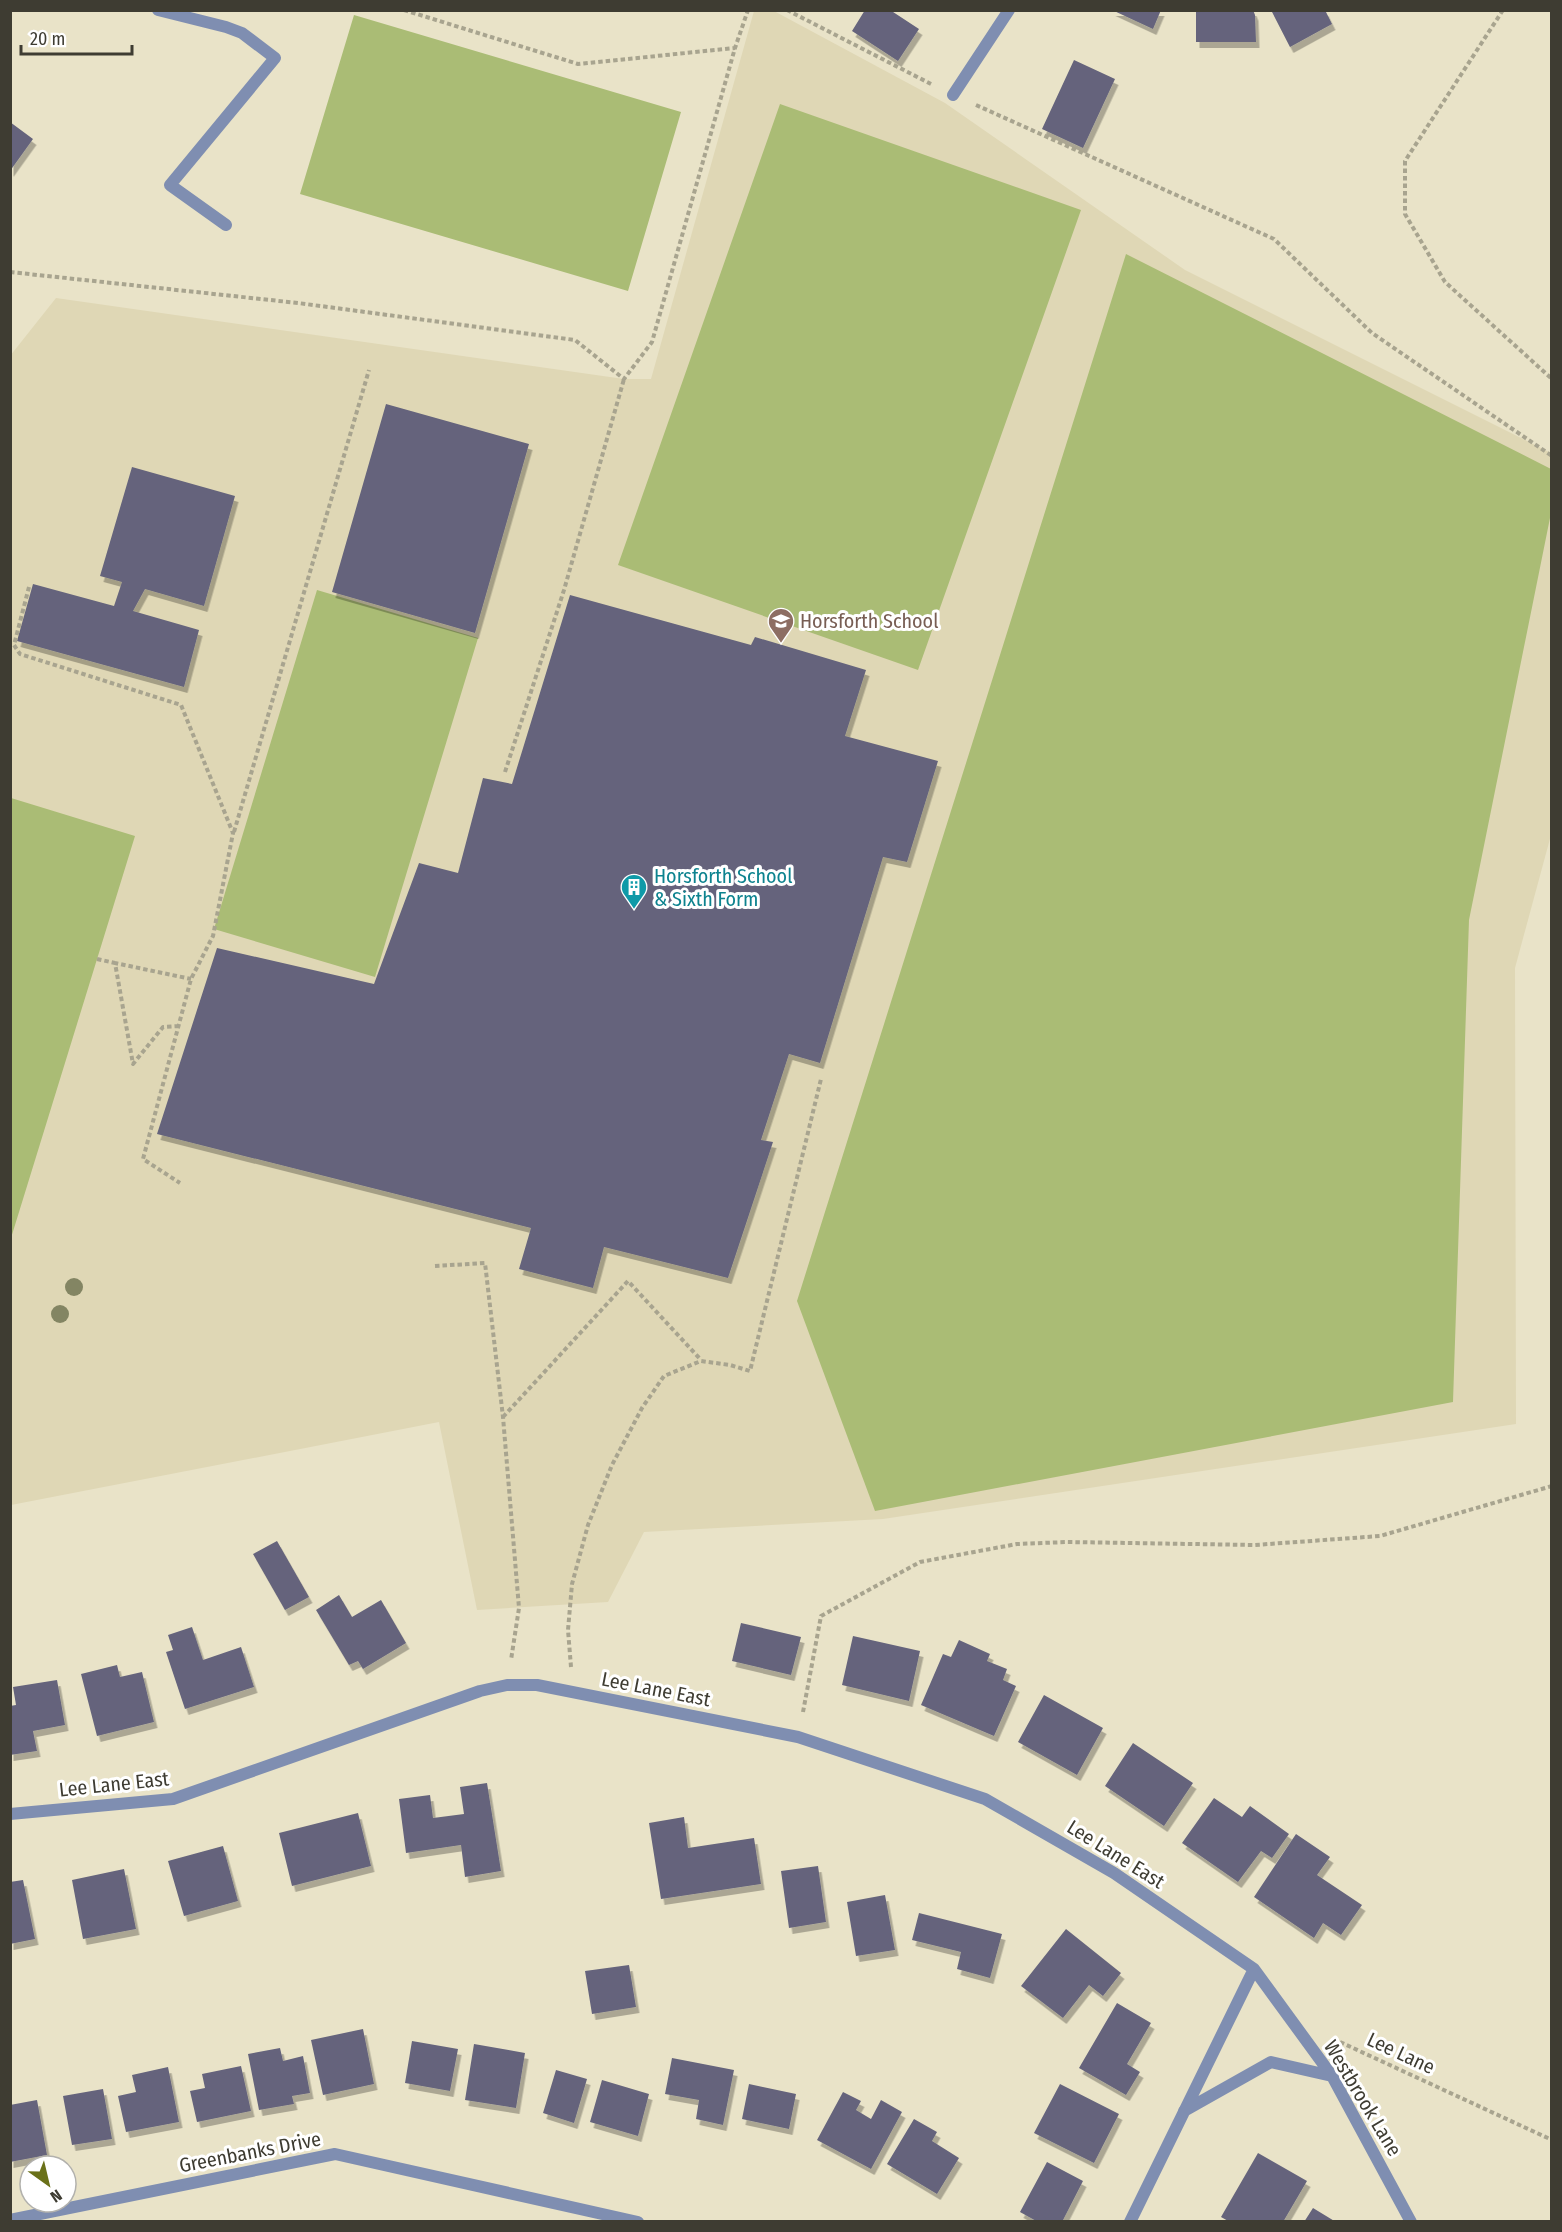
<svg xmlns="http://www.w3.org/2000/svg" width="1562" height="2232" font-family="'Fira Sans Condensed',sans-serif">
	<defs>
		<filter id="shadow"><feDropShadow dx="3.5" dy="6" stdDeviation="0" flood-color="#0004"/></filter>
	</defs>
	<rect width="100%" height="100%" fill="#e9e3c8"/>
	<path fill="#dfd7b5" d="M 754,11 L 774,11 L 945,103 L 1185,270 L 1551,453 L 1551,835 L 1515,968 L 1516,1424 L 883,1519 L 644,1532 L 608,1602 L 477,1610 L 439,1422 L 11,1505 L 10,356 L 56,298 L 624,379 L 651,379 Z"/>
	<path fill="#aabc75" d="M 354,15 L 681,112 L 628,291 L 300,194 Z
		M 780,104 L 1081,210 L 918,670 L 618,565 Z
		M 1126,254 L 1551,469 L 1551,513 L 1469,920 L 1453,1402 L 875,1511 L 797,1301 Z
		M 317,590 L 478,638 L 375,977 L 214,929 Z
		M 11,798 L 135,836 L 11,1238 L 10,798 Z"/>
	<path fill="#65647b" filter="url(#shadow)" d="M 865,10 L 890,10 L 919,29 L 898,61 L 852,31 Z
		M 1112,10 L 1161,10 L 1153,29 Z
		M 1196,10 L 1253,10 L 1255,15 L 1256,42 L 1196,42 Z
		M 1271,10 L 1325,10 L 1332,24 L 1290,47 Z
		M 1074,60 L 1115,79 L 1083,148 L 1042,129 Z
		M 10,122 L 33,139 L 10,171 Z
		M 386,404 L 529,444 L 475,633 L 332,592 Z
		M 132,467 L 235,496 L 204,606 L 145,589 L 133,611 L 199,630 L 184,687 L 17,641 L 33,584 L 114,606 L 122,582 L 100,576 Z
		M 570,595 L 751,645 L 755,637 L 866,670 L 845,736 L 938,761 L 907,862 L 883,857 L 820,1063 L 789,1054 L 761,1140 L 773,1142 L 728,1278 L 604,1247 L 593,1288 L 519,1269 L 531,1228 L 157,1134 L 217,948 L 374,984 L 419,863 L 458,873 L 483,778 L 512,784 Z
		M 277,1541 L 309,1597 L 285,1610 L 253,1554 Z
		M 339,1595 L 352,1617 L 381,1600 L 406,1643 L 363,1669 L 358,1661 L 349,1665 L 316,1610 Z
		M 741,1623 L 801,1637 L 791,1675 L 732,1661 Z
		M 192,1627 L 203,1660 L 241,1647 L 254,1687 L 185,1709 L 166,1652 L 173,1650 L 168,1635 Z
		M 853,1636 L 920,1651 L 909,1701 L 842,1685 Z
		M 959,1640 L 990,1654 L 987,1661 L 1007,1669 L 1003,1680 L 1016,1686 L 994,1736 L 921,1705 L 943,1654 L 951,1657 Z
		M 117,1665 L 120,1677 L 142,1672 L 154,1722 L 97,1736 L 81,1674 Z
		M 57,1680 L 65,1725 L 33,1731 L 37,1751 L 10,1755 L 10,1706 L 16,1705 L 13,1687 Z
		M 1044,1695 L 1103,1728 L 1077,1775 L 1018,1742 Z
		M 1133,1743 L 1193,1783 L 1164,1826 L 1105,1786 Z
		M 487,1783 L 501,1871 L 465,1877 L 461,1845 L 406,1853 L 399,1799 L 430,1795 L 433,1818 L 464,1814 L 460,1787 Z
		M 1214,1798 L 1242,1817 L 1250,1806 L 1289,1834 L 1272,1858 L 1261,1851 L 1238,1882 L 1182,1843 Z
		M 358,1813 L 371,1866 L 292,1886 L 279,1833 Z
		M 684,1817 L 688,1848 L 754,1838 L 761,1884 L 661,1899 L 649,1823 Z
		M 1296,1834 L 1330,1857 L 1317,1875 L 1362,1905 L 1341,1935 L 1323,1923 L 1314,1938 L 1254,1897 Z
		M 223,1846 L 238,1901 L 184,1916 L 168,1861 Z
		M 818,1866 L 826,1922 L 789,1928 L 781,1871 Z
		M 124,1869 L 136,1929 L 83,1939 L 72,1880 Z
		M 23,1880 L 35,1939 L 10,1944 L 10,1882 Z
		M 885,1895 L 895,1950 L 856,1956 L 847,1902 Z
		M 919,1913 L 1002,1934 L 990,1978 L 957,1969 L 961,1952 L 912,1940 Z
		M 1066,1929 L 1121,1973 L 1103,1996 L 1089,1985 L 1063,2018 L 1021,1986 Z
		M 629,1965 L 636,2007 L 592,2014 L 585,1971 Z
		M 1117,2003 L 1151,2023 L 1127,2064 L 1140,2072 L 1126,2095 L 1079,2068 Z
		M 363,2029 L 374,2084 L 323,2095 L 311,2040 Z
		M 412,2041 L 458,2049 L 450,2091 L 405,2083 Z
		M 474,2044 L 525,2053 L 516,2108 L 465,2100 Z
		M 280,2048 L 283,2061 L 303,2056 L 310,2093 L 292,2096 L 294,2104 L 259,2110 L 248,2054 Z
		M 672,2058 L 734,2070 L 723,2125 L 696,2119 L 699,2100 L 665,2094 Z
		M 241,2066 L 251,2111 L 197,2122 L 190,2091 L 205,2088 L 202,2074 Z
		M 168,2067 L 179,2122 L 126,2132 L 118,2096 L 136,2092 L 132,2075 Z
		M 556,2070 L 587,2079 L 574,2123 L 543,2113 Z
		M 602,2080 L 649,2094 L 638,2136 L 590,2122 Z
		M 749,2084 L 796,2094 L 789,2129 L 742,2119 Z
		M 1060,2084 L 1119,2114 L 1094,2163 L 1034,2133 Z
		M 103,2089 L 112,2139 L 72,2145 L 63,2096 Z
		M 843,2092 L 861,2101 L 856,2110 L 871,2119 L 881,2100 L 902,2112 L 871,2169 L 817,2140 Z
		M 37,2100 L 47,2155 L 10,2162 L 10,2105 Z
		M 914,2119 L 937,2132 L 932,2141 L 959,2158 L 937,2194 L 887,2164 Z
		M 1258,2153 L 1307,2181 L 1283,2222 L 1230,2222 L 1221,2217 Z
		M 1047,2162 L 1083,2181 L 1062,2222 L 1038,2222 L 1020,2212 Z
		M 1313,2208 L 1336,2222 L 1304,2222 Z"/>
	<g fill="none" stroke-linecap="round" stroke-linejoin="round">
		<path stroke="#a8a48f" stroke-width="4" stroke-dasharray="4.5 3" stroke-linecap="butt" d="M 404,10 L 578,64 L 735,48
			M 787,10 L 931,84
			M 1503,10 L 1405,161 L 1405,214 L 1445,282 L 1552,379
			M 976,105 L 1274,239 L 1372,333 L 1552,456
			M 10,272 L 298,303 L 575,340 L 624,379 L 652,342 L 735,48 L 748,10
			M 29,587 L 14,645 L 20,654 L 181,705 L 233,833 L 213,936 L 191,979 L 143,1159 L 180,1183
			M 505,772 L 564,590 L 624,379
			M 234,832 L 369,370
			M 97,959 L 115,963
			M 179,1026 L 163,1027 L 133,1064 L 115,963 L 191,979
			M 435,1266 L 485,1263 L 503,1417 L 519,1608 L 511,1660
			M 503,1417 L 628,1281 L 701,1360
			M 571,1667 L 568,1630 L 572,1584 L 588,1525 L 612,1465 L 642,1408 L 664,1376 L 701,1361 L 730,1365 L 750,1371 L 821,1079
			M 803,1712 L 821,1616 L 920,1562 L 1017,1544 L 1067,1542 L 1255,1545 L 1380,1536 L 1552,1486
			M 1340,2042 L 1552,2140"/>
		<path stroke="#7f8eb1" stroke-width="12" d="M 158,10 L 226,27 L 242,33 L 275,58 L 170,185 L 226,225"/>
		<path stroke="#7f8eb1" stroke-width="12" d="M 953,95 L 1009,10
			M 10,1814 L 173,1799 L 480,1691 L 507,1685 L 537,1685 L 798,1737 L 985,1799 L 1114,1873 L 1254,1969 L 1332,2076 L 1411,2222
			M 1184,2111 L 1271,2062 L 1332,2076
			M 10,2220 L 335,2154 L 638,2222
			M 1130,2222 L 1254,1969"/>
	</g>
	<g fill="#838563">
		<circle cx="74" cy="1287" r="9"/>
		<circle cx="60" cy="1314" r="9"/>
	</g>
	<defs>
		<g id="school-pin" transform="scale(1.35)"><path d="M0 17L-7.5 6A9.5 9.5 0 1 1 7.5 6Z" fill="#8d6e63" stroke="#fff"/><path d="M0-5L7-2L0 1L-7-2ZM-4 1L0 2.5L4 1V4Q0 6-4 4Z" fill="#fff"/></g>
		<g id="building-pin" transform="scale(1.35)"><path d="M0 17L-7.5 6A9.5 9.5 0 1 1 7.5 6Z" fill="#0f9aa8" stroke="#fff"/><path d="M-4-6H4V6H1V3H-1V6H-4ZM-2.5-4.3h1.7v1.8h-1.7ZM.8-4.3h1.7v1.8H.8ZM-2.5-1h1.7V.8h-1.7ZM.8-1h1.7V.8H.8Z" fill="#fff"/></g>
	</defs>
	<g fill-rule="evenodd">
		<use href="#school-pin" x="781" y="621"/>
		<use href="#building-pin" x="634" y="887"/>
	</g>
	<g text-anchor="middle" dominant-baseline="central" stroke-width="6" stroke-linejoin="round" paint-order="stroke">
		<g font-size="20" fill="#785e54" stroke="#fff" text-anchor="start">
			<text x="800" y="621">Horsforth School</text>
		</g>
		<g font-size="20" fill="#0d838f" stroke="#fff" text-anchor="start">
			<text x="654" y="876">Horsforth School<tspan x="654" dy="23">&amp; Sixth Form</tspan></text>
		</g>
		<g font-size="20" fill="#3e3c32" stroke="#fff">
			<text transform="translate(656 1689) rotate(11)">Lee Lane East</text>
			<text transform="translate(114 1784) rotate(-6)">Lee Lane East</text>
			<text transform="translate(1116 1854) rotate(32)">Lee Lane East</text>
			<text transform="translate(1401 2053) rotate(25)">Lee Lane</text>
			<text transform="translate(1363 2098) rotate(59)">Westbrook Lane</text>
			<text transform="translate(250 2152) rotate(-11)">Greenbanks Drive</text>
		</g>
	</g>
	<rect width="1562" height="2232" fill="none" stroke="#3e3c32" stroke-width="24"/>
	<g transform="translate(48 2184) rotate(146)"><circle r="28" fill="#ffffff" stroke="#b2b1ad" stroke-width="1.5"/>
	<path d="M0-4.5L10 22L0 15L-10 22Z" fill="#6a7119"/>
	<text y="-9" font-size="16" font-weight="bold" text-anchor="middle" fill="#3e3c32">N</text>
	</g>
	<path d="M21 45v9h111v-9" fill="none" stroke="#3e3c32" stroke-width="3"/>
	<text x="30" y="45" font-size="18" fill="#3e3c32" stroke="#ffffff" stroke-width="4.5" paint-order="stroke">20 m</text>
</svg>
